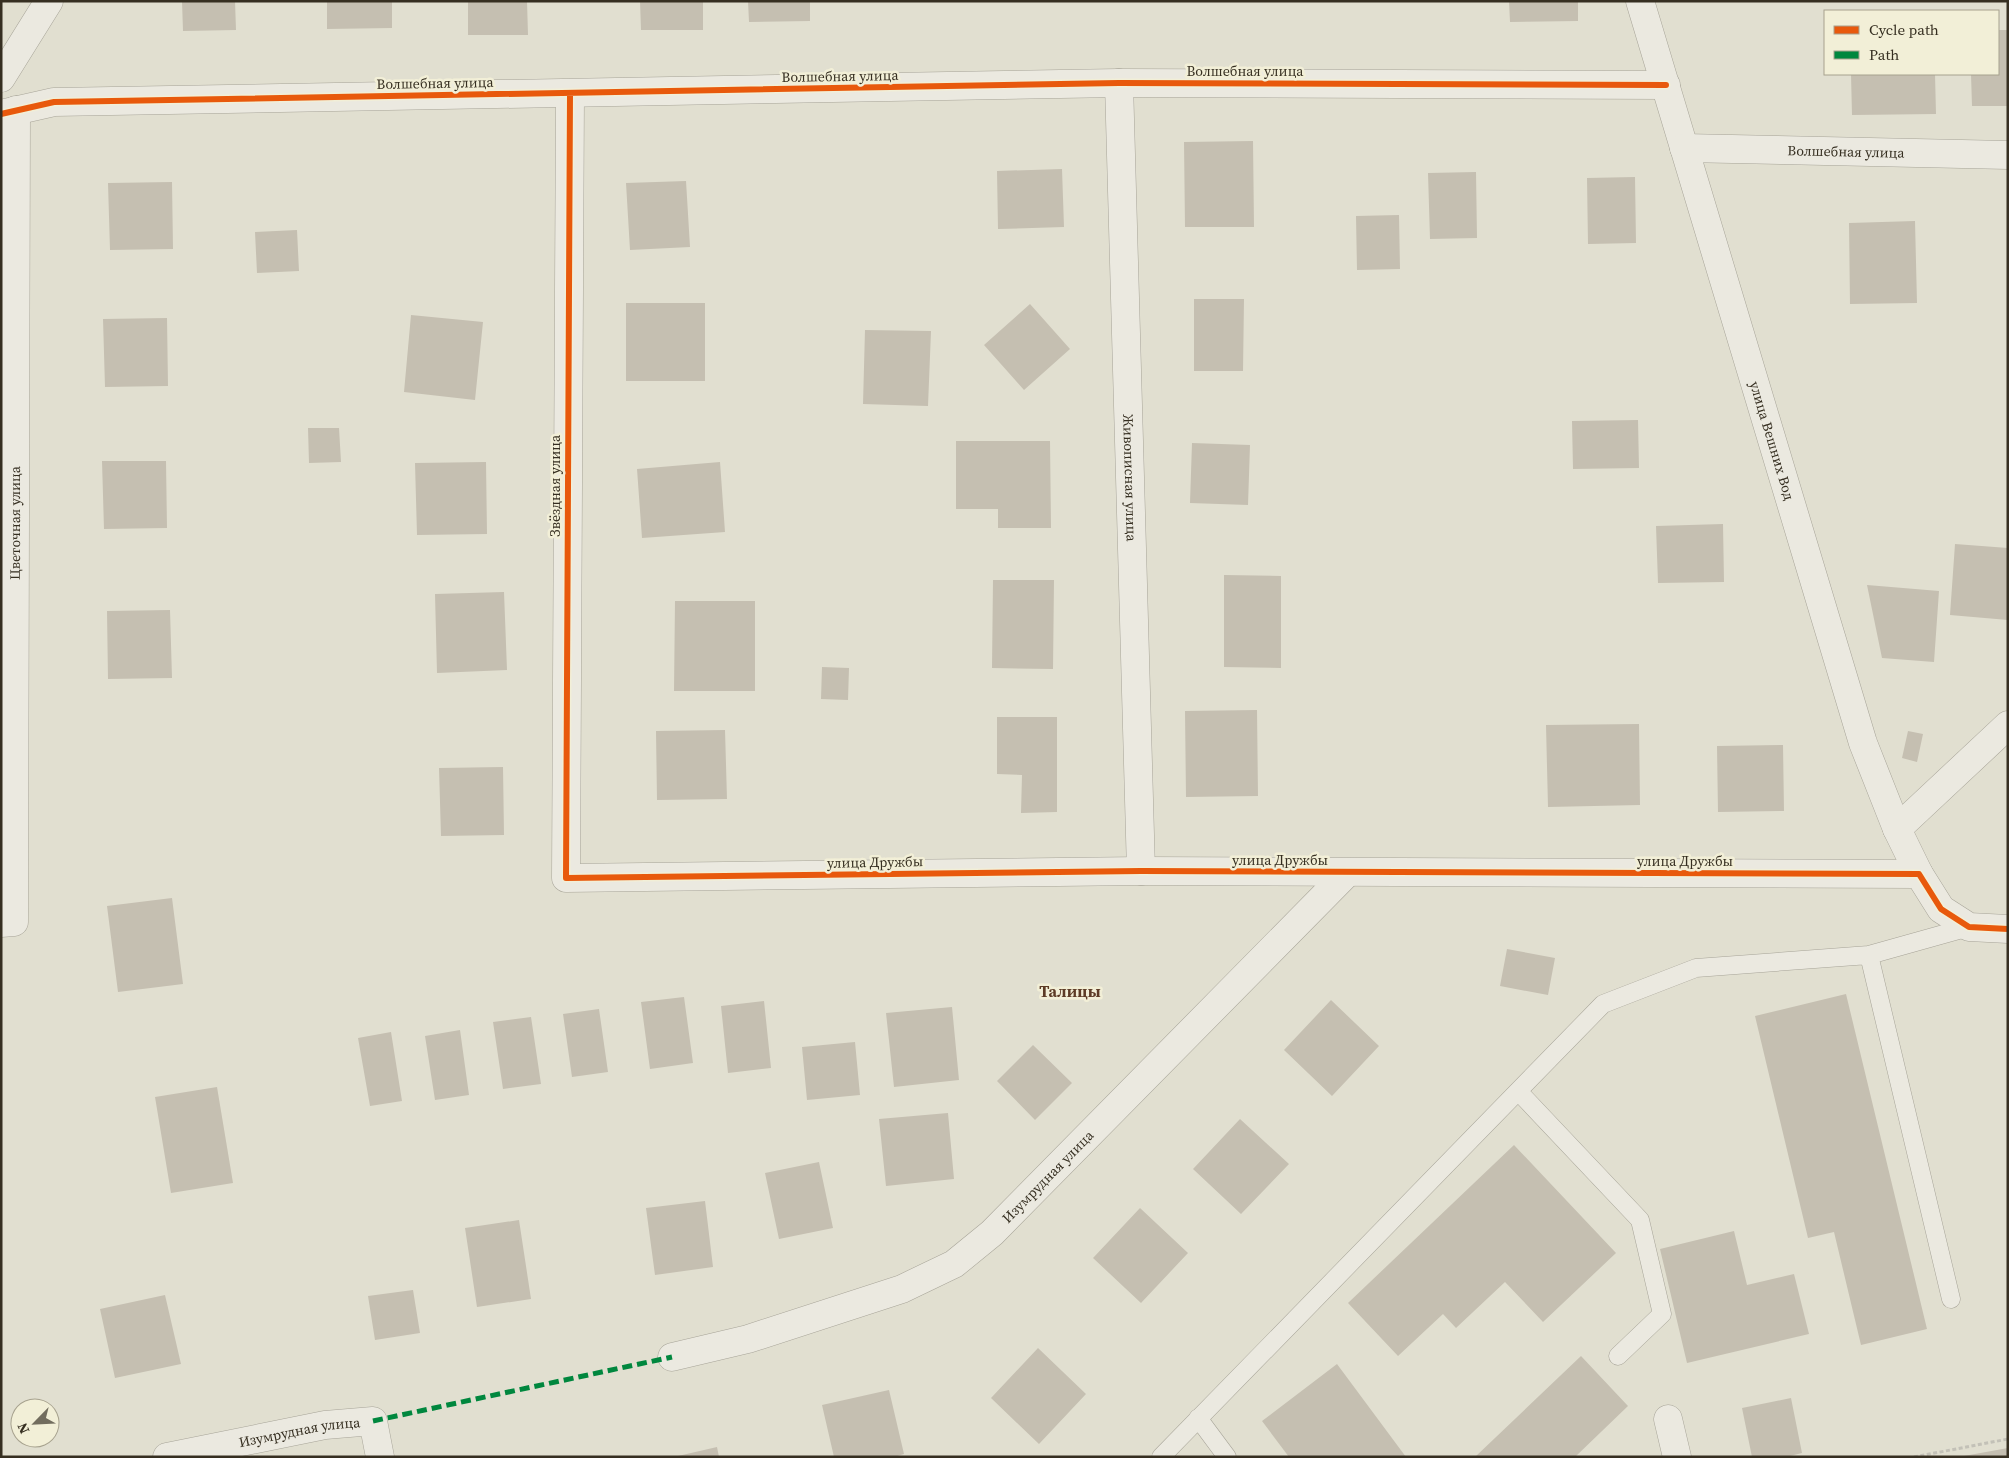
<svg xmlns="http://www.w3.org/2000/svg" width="2009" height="1458" font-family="'Source Serif 4',serif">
	<rect width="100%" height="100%" fill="#e1dfd0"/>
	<path fill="#c5bfb1" d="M 182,1 L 235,1 L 236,30 L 183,31 Z
		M 327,1 L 392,1 L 392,28 L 327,29 Z
		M 468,1 L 527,1 L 528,35 L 468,35 Z
		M 640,1 L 703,1 L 703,30 L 641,30 Z
		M 748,1 L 810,1 L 810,21 L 749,22 Z
		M 1509,1 L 1578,1 L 1578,21 L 1510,22 Z
		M 1998,30 L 2008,30 L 2008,106 L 1972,106 L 1971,74 L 1998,74 Z
		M 1851,74 L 1935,74 L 1936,114 L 1852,115 Z
		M 1253,141 L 1254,227 L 1185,227 L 1184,142 Z
		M 1062,169 L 1064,227 L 998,229 L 997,171 Z
		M 1476,172 L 1477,238 L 1430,239 L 1428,173 Z
		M 1635,177 L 1636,243 L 1588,244 L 1587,178 Z
		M 686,181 L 690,247 L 630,250 L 626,183 Z
		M 172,182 L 173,249 L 110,250 L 108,183 Z
		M 1399,215 L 1400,269 L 1357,270 L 1356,216 Z
		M 1915,221 L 1917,303 L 1850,304 L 1849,223 Z
		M 297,230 L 299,271 L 257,273 L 255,232 Z
		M 1194,299 L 1244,299 L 1243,371 L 1194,371 Z
		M 626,303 L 705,303 L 705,381 L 626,381 Z
		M 1030,304 L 1070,349 L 1024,390 L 984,345 Z
		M 411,315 L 483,322 L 475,400 L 404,392 Z
		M 167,318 L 168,386 L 105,387 L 103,319 Z
		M 865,330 L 931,331 L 928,406 L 863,404 Z
		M 1638,420 L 1639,468 L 1573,469 L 1572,421 Z
		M 308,428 L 339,428 L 341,462 L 309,463 Z
		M 956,441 L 1050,441 L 1051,528 L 998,528 L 998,509 L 956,509 Z
		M 1192,443 L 1250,445 L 1248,505 L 1190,503 Z
		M 102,461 L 166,461 L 167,528 L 104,529 Z
		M 486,462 L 487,534 L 417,535 L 415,463 Z
		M 720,462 L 725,532 L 642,538 L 637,469 Z
		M 1723,524 L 1724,582 L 1658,583 L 1656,526 Z
		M 1955,544 L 2008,548 L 2008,620 L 1950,615 Z
		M 1224,575 L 1281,576 L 1281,668 L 1224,667 Z
		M 993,580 L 1054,580 L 1053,669 L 992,668 Z
		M 1867,585 L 1939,591 L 1934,662 L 1882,658 Z
		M 504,592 L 507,670 L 437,673 L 435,594 Z
		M 675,601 L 755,601 L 755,691 L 674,691 Z
		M 170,610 L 172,678 L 108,679 L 107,611 Z
		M 822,667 L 849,668 L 848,700 L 821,699 Z
		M 1257,710 L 1258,796 L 1186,797 L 1185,711 Z
		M 997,717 L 1057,717 L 1057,812 L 1021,813 L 1022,775 L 997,774 Z
		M 1639,724 L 1640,805 L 1548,807 L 1546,725 Z
		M 725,730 L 727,799 L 657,800 L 656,731 Z
		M 1908,731 L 1923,734 L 1917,762 L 1902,758 Z
		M 1783,745 L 1784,811 L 1718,812 L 1717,746 Z
		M 503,767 L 504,835 L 441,836 L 439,768 Z
		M 172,898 L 183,984 L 118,992 L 107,906 Z
		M 1507,949 L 1555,958 L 1548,995 L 1500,986 Z
		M 1846,994 L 1927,1329 L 1861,1345 L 1834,1232 L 1808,1238 L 1755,1016 Z
		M 684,997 L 693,1063 L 650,1069 L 641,1002 Z
		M 1331,1000 L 1379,1046 L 1332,1096 L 1284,1050 Z
		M 764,1001 L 771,1068 L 728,1073 L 721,1006 Z
		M 952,1007 L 959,1080 L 894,1087 L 886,1013 Z
		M 599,1009 L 608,1072 L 572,1077 L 563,1014 Z
		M 531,1017 L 541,1084 L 503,1089 L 493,1022 Z
		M 460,1030 L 469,1095 L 435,1100 L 425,1036 Z
		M 391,1032 L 402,1101 L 370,1106 L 358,1038 Z
		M 855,1042 L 860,1095 L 807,1100 L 802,1047 Z
		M 1033,1045 L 1072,1083 L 1035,1120 L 997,1081 Z
		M 217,1087 L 233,1183 L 171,1193 L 155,1097 Z
		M 948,1113 L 954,1179 L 886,1186 L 879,1119 Z
		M 1240,1119 L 1289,1164 L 1241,1214 L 1193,1169 Z
		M 1514,1145 L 1616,1253 L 1543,1322 L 1505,1282 L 1456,1328 L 1443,1314 L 1398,1356 L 1348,1303 Z
		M 819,1162 L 833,1228 L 779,1239 L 765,1173 Z
		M 705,1201 L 713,1267 L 655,1275 L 646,1208 Z
		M 1140,1208 L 1188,1253 L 1141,1303 L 1093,1258 Z
		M 519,1220 L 531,1299 L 477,1307 L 465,1228 Z
		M 1734,1231 L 1747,1285 L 1794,1274 L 1809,1334 L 1687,1363 L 1660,1249 Z
		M 413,1290 L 420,1333 L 375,1340 L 368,1296 Z
		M 165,1295 L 181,1364 L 115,1378 L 100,1309 Z
		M 1038,1348 L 1086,1394 L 1039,1444 L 991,1398 Z
		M 1581,1356 L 1628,1406 L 1575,1457 L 1475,1457 Z
		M 1337,1364 L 1406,1457 L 1289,1457 L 1262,1421 Z
		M 889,1390 L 904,1454 L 894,1457 L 834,1457 L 822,1405 Z
		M 1791,1398 L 1802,1453 L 1786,1457 L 1752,1457 L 1742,1408 Z
		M 717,1447 L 719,1457 L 678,1457 L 678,1456 Z
		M 2008,1448 L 2008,1457 L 1964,1457 L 1964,1456 Z"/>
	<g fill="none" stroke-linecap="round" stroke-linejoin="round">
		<g stroke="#a7a498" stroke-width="19">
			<path id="lane" d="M 1869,955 L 1951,1299
				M 1518,1091 L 1640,1220 L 1662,1314 L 1618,1356
				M 1198,1418 L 1227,1457
				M 1161,1457 L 1603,1004 L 1696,968 L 1869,955 L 1969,927"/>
		</g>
		<g stroke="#a7a498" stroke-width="29">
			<g id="street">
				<path id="s1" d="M 1640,1 L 1863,743 L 1897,829 L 1919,874"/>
				<path d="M 1,78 L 49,1"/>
				<path id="s2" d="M 1119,83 L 1141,871"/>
				<path d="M 570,94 L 566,878 L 1141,871 L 1919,874 L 1941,909 L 1969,927 L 2008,929"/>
				<path d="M 1,114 L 54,102 L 1119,83 L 1666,85"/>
				<path id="s3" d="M 1684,148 L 2008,155"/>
				<path d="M 1897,829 L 2008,725"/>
				<path id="s4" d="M 1,923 L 14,922 L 16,110"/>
				<path id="s5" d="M 672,1357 L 748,1339 L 902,1289 L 954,1264 L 992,1233 L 1347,873"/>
				<path d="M 1668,1419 L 1677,1457"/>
				<path id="s6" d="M 167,1457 L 325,1425 L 373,1421 L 380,1457"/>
			</g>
		</g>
		<path stroke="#c3c1b7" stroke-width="3" stroke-dasharray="4 2.5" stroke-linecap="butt" d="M 1914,1457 L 2008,1439"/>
		<use href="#lane" stroke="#ebe9e0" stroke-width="18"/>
		<use href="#street" stroke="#ebe9e0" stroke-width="28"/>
		<path stroke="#00873e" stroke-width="5" stroke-dasharray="10 5" stroke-linecap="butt" d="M 373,1421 L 672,1357"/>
		<g stroke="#f2efd7" stroke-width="9">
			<path id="cycleway" d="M 570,94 L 566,878 L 1141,871 L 1919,874 L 1941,909 L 1969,927 L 2008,929
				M 1,114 L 54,102 L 1119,83 L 1666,85"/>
		</g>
		<use href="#cycleway" stroke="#e8590c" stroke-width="6"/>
	</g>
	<g text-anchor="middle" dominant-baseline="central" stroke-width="5" stroke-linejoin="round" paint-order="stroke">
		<g font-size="14" fill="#362f21" stroke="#f2efd7">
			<text x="1245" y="71">Волшебная улица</text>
			<text transform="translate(840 76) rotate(-1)">Волшебная улица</text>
			<text transform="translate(435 83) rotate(-1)">Волшебная улица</text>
			<text stroke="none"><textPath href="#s3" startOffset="162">Волшебная улица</textPath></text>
			<text stroke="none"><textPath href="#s1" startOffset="459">улица Вешних Вод</textPath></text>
			<text stroke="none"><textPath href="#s2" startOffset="395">Живописная улица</textPath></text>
			<text transform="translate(555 486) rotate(-90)">Звёздная улица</text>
			<text stroke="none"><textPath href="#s4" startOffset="412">Цветочная улица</textPath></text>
			<text x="1280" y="860">улица Дружбы</text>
			<text x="1685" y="861">улица Дружбы</text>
			<text transform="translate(875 862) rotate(-1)">улица Дружбы</text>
			<text stroke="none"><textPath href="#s5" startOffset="426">Изумрудная улица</textPath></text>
			<text stroke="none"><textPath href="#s6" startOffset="135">Изумрудная улица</textPath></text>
		</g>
		<g font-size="16" font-weight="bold" fill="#5d3b26" stroke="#f2efd7">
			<text x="1070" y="991">Талицы</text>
		</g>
	</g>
	<rect width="2009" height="1458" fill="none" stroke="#362f21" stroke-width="5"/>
	<rect x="1824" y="10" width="175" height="65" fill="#f2efd7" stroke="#a7a28e"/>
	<rect x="1834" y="26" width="25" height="8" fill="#e8590c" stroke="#a7a28e"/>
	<text x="1869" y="35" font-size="15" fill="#362f21">Cycle path</text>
	<rect x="1834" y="51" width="25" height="8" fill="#00873e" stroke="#a7a28e"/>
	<text x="1869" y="60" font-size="15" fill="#362f21">Path</text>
	<g transform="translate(35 1423) rotate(246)"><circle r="24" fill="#f2efd7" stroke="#a7a28e"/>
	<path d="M0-4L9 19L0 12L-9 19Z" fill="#726d5e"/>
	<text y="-8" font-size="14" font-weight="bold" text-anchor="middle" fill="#362f21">N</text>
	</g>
</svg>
